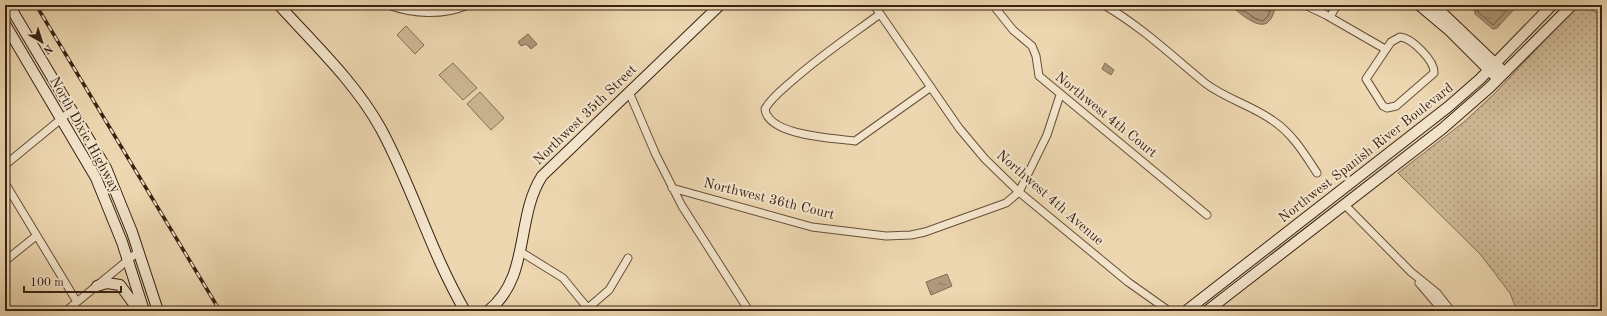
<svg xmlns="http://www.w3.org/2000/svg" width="1607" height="316" font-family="'Old Standard TT',serif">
	<defs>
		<pattern id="grass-dots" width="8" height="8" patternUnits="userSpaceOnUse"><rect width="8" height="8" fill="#ceb895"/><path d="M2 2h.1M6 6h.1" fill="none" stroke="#a89578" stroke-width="1.8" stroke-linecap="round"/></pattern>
		<pattern id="water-ripples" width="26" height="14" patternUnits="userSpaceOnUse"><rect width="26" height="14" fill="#b0997b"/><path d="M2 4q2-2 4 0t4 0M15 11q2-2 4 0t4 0" fill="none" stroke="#907c64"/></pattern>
	</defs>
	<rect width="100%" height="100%" fill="#edd7b0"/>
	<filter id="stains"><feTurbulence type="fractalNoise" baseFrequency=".005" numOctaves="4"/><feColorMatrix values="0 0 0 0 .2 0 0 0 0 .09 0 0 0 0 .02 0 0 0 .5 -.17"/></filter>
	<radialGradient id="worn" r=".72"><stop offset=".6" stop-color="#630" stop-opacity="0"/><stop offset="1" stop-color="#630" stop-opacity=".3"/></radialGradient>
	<path fill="url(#grass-dots)" stroke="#846d54" d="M 1578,5 L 1583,5 L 1602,16 L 1602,311 L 1517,311 L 1510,293 L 1480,254 L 1398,173 L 1464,122 L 1494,94 Z"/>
	<path fill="#ceb895" stroke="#846d54" d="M 406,26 L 424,45 L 415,54 L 397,35 Z
		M 453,63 L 477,88 L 463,100 L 439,75 Z
		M 480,92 L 504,118 L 491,130 L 467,104 Z"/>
	<path fill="url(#water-ripples)" stroke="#806951" d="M 1230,5 L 1276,5 C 1274,11 1273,18 1268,22 C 1259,31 1237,11 1230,5 Z
		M 1474,5 L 1518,5 L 1497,28 L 1493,29 L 1475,14 Z
		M 528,34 L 537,44 L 531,49 L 526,44 L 521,46 L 518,42 Z
		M 1105,63 L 1114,70 L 1111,75 L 1102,69 Z
		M 947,274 L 952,286 L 931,295 L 926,282 Z"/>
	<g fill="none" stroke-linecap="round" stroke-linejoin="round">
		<path stroke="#745e47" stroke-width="1" d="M 1236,5 L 1256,19 L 1263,21 L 1268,16 L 1272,5
			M 1477,5 L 1478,12 L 1493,25 L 1512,5"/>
		<g stroke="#664f3a" stroke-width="9">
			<path id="street" d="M 388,5 C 413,14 442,16 468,5
				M 874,5 L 959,128 L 985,159 L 1019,192 L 1128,282 L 1169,311
				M 993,5 L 1013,30 L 1032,46 L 1036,56 L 1039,76 L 1207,215
				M 1104,5 C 1142,27 1172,56 1205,83 C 1226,99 1251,105 1272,120 C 1292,133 1304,153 1317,173
				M 1305,5 L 1326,15 L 1385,49
				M 880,14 C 850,36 820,56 792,81 C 783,89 771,98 765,109 C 768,136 834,138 855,141 L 931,87
				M 1330,17 L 1337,5
				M 1400,37 C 1412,38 1435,61 1434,73 L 1396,106 L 1387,108 L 1383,106 L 1366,79 L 1391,42 Z
				M 629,92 L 656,155 L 682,206 L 749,311
				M 5,165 L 72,110
				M 5,183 L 77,302
				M 672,188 L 812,227 L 886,236 L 911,235 L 925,232 L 1006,203 L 1019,192 L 1047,135 L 1060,95
				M 1345,205 L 1411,272 L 1437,293 L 1451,311
				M 521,252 L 563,278 L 590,311
				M 5,261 L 36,236
				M 1419,283 L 1443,311
				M 588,308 L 609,290 L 628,258
				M 66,311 L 139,251"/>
		</g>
		<g stroke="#392213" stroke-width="12">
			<path id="secondary" d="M 9,5 L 106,168 L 132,232 L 158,311
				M 279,5 C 314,44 355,82 381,129 C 413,188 431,253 465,311
				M 1419,5 L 1450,31 L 1494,75
				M 1434,5 L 1500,68
				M 5,24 L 96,178 L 122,242 L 144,311
				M 97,286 L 107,283 L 120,285 L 139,311
				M 488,311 C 531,277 515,218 542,176 L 720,5
				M 1186,311 L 1448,107 L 1480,79 L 1552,5
				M 1207,311 L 1442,129 L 1489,88 L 1572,5"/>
		</g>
		<use href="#street" stroke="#f3e5cc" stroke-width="7"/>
		<use href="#secondary" stroke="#f3e5cc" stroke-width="10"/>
		<g stroke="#392213" stroke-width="3.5">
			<path id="rail" d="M 36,5 L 220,311"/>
		</g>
		<use href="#rail" stroke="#f3e5cc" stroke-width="2" stroke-dasharray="6" stroke-linecap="butt"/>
	</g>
	<g text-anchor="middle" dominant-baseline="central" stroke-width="4" stroke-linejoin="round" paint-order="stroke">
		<g font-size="14" fill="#392213" stroke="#f3e5cc">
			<text transform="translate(585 115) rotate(-44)">Northwest 35th Street</text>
			<text transform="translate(1106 115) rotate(39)">Northwest 4th Court</text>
			<text transform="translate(85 135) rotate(61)">North Dixie Highway</text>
			<text transform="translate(1366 153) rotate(-38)">Northwest Spanish River Boulevard</text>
			<text transform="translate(1050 198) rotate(41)">Northwest 4th Avenue</text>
			<text transform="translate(769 199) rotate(14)">Northwest 36th Court</text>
		</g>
	</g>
	<rect width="1607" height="316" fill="none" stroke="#edd7b0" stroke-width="20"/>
	<rect x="6" y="6" width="1595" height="304" fill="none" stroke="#392213" stroke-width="2"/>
	<rect x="10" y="10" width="1587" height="296" fill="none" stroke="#392213"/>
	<g transform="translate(42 42) rotate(141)" stroke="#f3e5cc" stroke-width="3" paint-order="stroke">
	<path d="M0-3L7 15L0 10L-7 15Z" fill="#392213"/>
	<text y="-6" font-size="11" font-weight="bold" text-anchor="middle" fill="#392213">N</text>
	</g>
	<path d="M24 286v6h97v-6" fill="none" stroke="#392213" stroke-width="2"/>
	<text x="30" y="286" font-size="12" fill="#392213" stroke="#f3e5cc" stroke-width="3" paint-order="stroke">100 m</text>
	<rect width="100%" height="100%" filter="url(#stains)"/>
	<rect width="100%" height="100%" fill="url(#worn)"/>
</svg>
